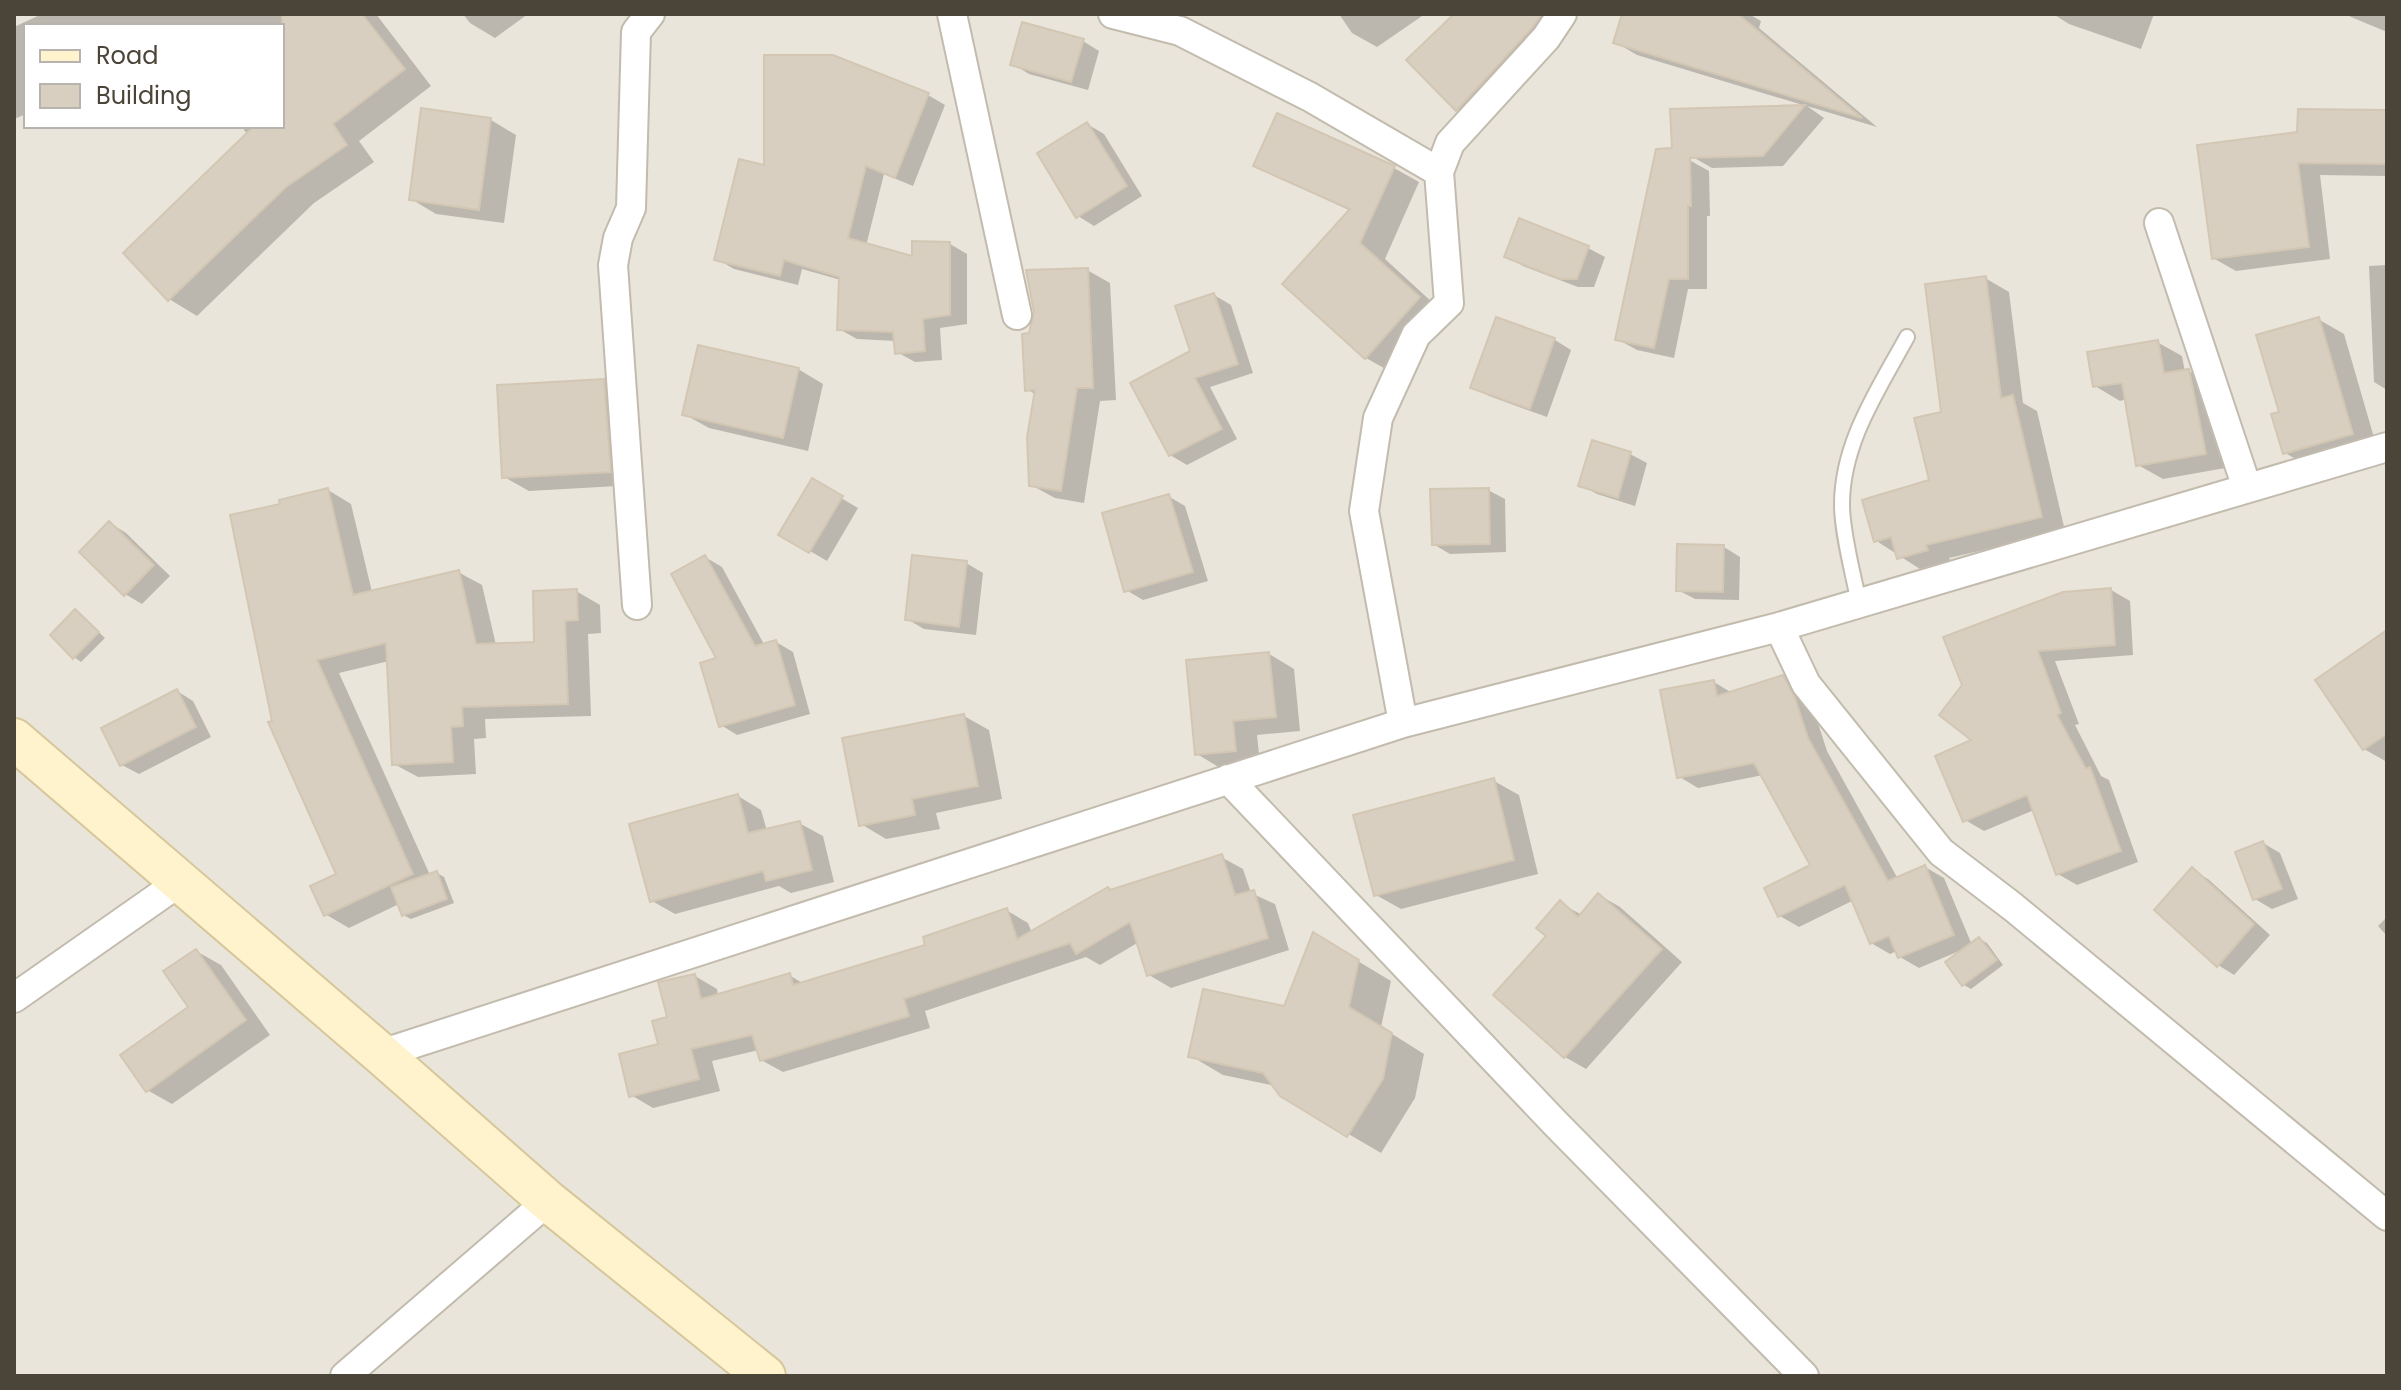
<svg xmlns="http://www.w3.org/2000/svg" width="2401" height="1390" font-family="Poppins,sans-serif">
	<rect width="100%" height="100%" fill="#f6f3ec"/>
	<path fill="#eae5da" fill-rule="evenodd" d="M 14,14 L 2387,14 L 2387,1376 L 14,1376 ZM 26,26 L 282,26 L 282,126 L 26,126 Z"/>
	<path fill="#0003" d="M 42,14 L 376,14 L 431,86 L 359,141 L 374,162 L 314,203 L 197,316 L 169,299 L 248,135 L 241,126 L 282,126 L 282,26 L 26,26 L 26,114 L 14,119 L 14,27 Z
		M 463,14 L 528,14 L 495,38 L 470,23 Z
		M 1339,14 L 1425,14 L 1377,47 L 1352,33 Z
		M 1456,14 L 1547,14 L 1482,124 L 1458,109 Z
		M 1624,14 L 1749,14 L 1761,21 L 1759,28 L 1877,127 L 1807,106 L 1824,118 L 1783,166 L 1712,168 L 1691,156 L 1691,161 L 1709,171 L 1710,216 L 1707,216 L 1707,289 L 1688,289 L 1674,358 L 1637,350 L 1617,339 L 1674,150 L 1673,111 L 1806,106 L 1637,55 L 1615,42 Z
		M 2053,14 L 2154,14 L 2141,49 L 2069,24 Z
		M 2345,14 L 2387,14 L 2387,32 L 2351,17 Z
		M 1083,41 L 1099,51 L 1088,90 L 1029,74 L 1013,64 Z
		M 928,95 L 945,105 L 913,186 L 884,174 L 866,246 L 914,259 L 950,244 L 967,254 L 967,324 L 940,328 L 942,360 L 915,362 L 897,352 L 896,341 L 857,339 L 839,329 L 841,280 L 802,269 L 798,285 L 734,269 L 717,259 L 766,168 Z
		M 2387,112 L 2387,176 L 2320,175 L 2330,259 L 2236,271 L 2213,258 L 2299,133 Z
		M 491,120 L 516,135 L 504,223 L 436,214 L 411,199 Z
		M 1087,124 L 1104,134 L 1142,196 L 1094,226 L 1078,216 Z
		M 1256,165 L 1394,168 L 1419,182 L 1385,259 L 1444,313 L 1391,372 L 1366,358 L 1285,284 L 1351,211 L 1281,179 Z
		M 1588,248 L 1605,257 L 1594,287 L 1578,287 L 1523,266 L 1507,256 Z
		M 2387,265 L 2387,390 L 2374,382 L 2369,266 Z
		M 1087,270 L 1110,283 L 1116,400 L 1100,401 L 1084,503 L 1055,498 L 1031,485 L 1036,395 L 1027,389 L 1030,335 Z
		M 1985,278 L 2009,292 L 2023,403 L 2037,411 L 2065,531 L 1949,558 L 1951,563 L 1923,571 L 1875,540 L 1931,482 Z
		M 1214,295 L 1231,305 L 1253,373 L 1210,387 L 1237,439 L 1187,465 L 1170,455 L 1193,352 Z
		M 1497,319 L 1555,340 L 1571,350 L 1547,417 L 1489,396 L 1473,387 Z
		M 2318,319 L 2344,334 L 2377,448 L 2310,467 L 2285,453 Z
		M 2157,342 L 2182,356 L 2185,372 L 2189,371 L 2214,385 L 2231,467 L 2163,479 L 2138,465 L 2127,399 L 2120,401 L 2095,386 Z
		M 798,369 L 823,384 L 808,451 L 709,428 L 684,414 Z
		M 604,381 L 629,396 L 635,485 L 529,491 L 504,477 Z
		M 1630,454 L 1647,463 L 1635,506 L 1597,494 L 1581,485 Z
		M 812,481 L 858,508 L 827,561 L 781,534 Z
		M 328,490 L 351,504 L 372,592 L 458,572 L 482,585 L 496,645 L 537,644 L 576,591 L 600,605 L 601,633 L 588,634 L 591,716 L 485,719 L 486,738 L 474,739 L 476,774 L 418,777 L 394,764 L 389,661 L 339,673 L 430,875 L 437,873 L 444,877 L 454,903 L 411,919 L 403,915 L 399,904 L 349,928 L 325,914 L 338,875 L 274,722 L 282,505 Z
		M 1488,490 L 1505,499 L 1506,552 L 1450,554 L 1433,544 Z
		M 1168,496 L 1185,506 L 1208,581 L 1143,600 L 1126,590 Z
		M 110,523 L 126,533 L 170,576 L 142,604 L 125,594 Z
		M 1724,547 L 1740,557 L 1739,600 L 1695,599 L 1678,590 Z
		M 705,557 L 722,567 L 765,646 L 776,642 L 793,652 L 810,714 L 737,735 L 721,725 L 719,659 Z
		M 966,563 L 983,573 L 976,635 L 924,629 L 907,619 Z
		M 2111,590 L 2130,601 L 2133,655 L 2055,661 L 2079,724 L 2075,725 L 2101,776 L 2109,780 L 2138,862 L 2077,885 L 2058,874 L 2034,810 L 1984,831 L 1965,820 L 1975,741 L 1941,714 Z
		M 76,611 L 105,638 L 81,662 L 74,657 Z
		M 2387,632 L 2387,762 L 2364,749 Z
		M 1269,654 L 1294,669 L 1300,731 L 1257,735 L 1260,764 L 1222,769 L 1197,754 Z
		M 1782,677 L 1802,688 L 1814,711 L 1827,751 L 1898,879 L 1925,867 L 1944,878 L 1972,945 L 1979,939 L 1987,943 L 2003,965 L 1971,989 L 1964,985 L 1964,949 L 1919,968 L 1900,957 L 1897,951 L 1890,954 L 1871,943 L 1854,900 L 1799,927 L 1780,916 L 1813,866 L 1763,775 L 1698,788 L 1678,776 L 1714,682 L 1732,693 Z
		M 177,691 L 193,701 L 211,737 L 139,774 L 122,765 Z
		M 964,716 L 989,730 L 1002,799 L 936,813 L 940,829 L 886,839 L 861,824 Z
		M 1494,781 L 1519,795 L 1538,874 L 1401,909 L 1376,895 Z
		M 738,796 L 761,810 L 767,831 L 799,823 L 823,836 L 834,882 L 791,893 L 779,886 L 675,914 L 652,901 Z
		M 2263,843 L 2280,853 L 2298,899 L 2272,909 L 2255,899 Z
		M 1221,857 L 1243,869 L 1251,893 L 1275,904 L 1289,950 L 1171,988 L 1149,975 L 1139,942 L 1100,965 L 1086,957 L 925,1011 L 930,1028 L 783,1072 L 761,1060 L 759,1050 L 712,1061 L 720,1091 L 653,1108 L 631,1095 L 660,1045 L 669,1018 L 695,976 L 717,989 L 718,996 L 789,975 L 804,984 L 928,946 L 1006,910 L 1028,923 L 1032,933 L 1108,889 L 1112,891 Z
		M 2192,870 L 2208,879 L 2270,935 L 2234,975 L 2218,965 Z
		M 1599,895 L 1620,907 L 1682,962 L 1586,1069 L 1565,1057 L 1560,903 L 1582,915 Z
		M 2387,917 L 2387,936 L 2378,926 Z
		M 196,951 L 221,965 L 270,1035 L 172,1104 L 147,1090 L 191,1007 Z
		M 1346,954 L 1391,981 L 1381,1027 L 1424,1054 L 1415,1098 L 1381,1153 L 1282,1095 L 1275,1086 L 1223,1075 L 1191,1056 L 1285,1009 Z"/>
	<path fill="#d8cfc1" stroke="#d3c7b4" stroke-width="2" d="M 282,14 L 362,14 L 405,69 L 333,124 L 347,145 L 286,187 L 168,301 L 123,253 L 254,126 L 282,126 Z
		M 1454,14 L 1542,14 L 1533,27 L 1456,111 L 1406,60 Z
		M 1622,14 L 1738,14 L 1862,118 L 1613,43 Z
		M 1022,22 L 1084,39 L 1071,82 L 1010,65 Z
		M 764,55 L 833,55 L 929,93 L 895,178 L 866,166 L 848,238 L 912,256 L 912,241 L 950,242 L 950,315 L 923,319 L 925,351 L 895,354 L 893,332 L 837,330 L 839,277 L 784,260 L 780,276 L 714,260 L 739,159 L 764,165 Z
		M 1805,105 L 1763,156 L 1690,158 L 1691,206 L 1688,206 L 1688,279 L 1669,279 L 1654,348 L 1615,340 L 1656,149 L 1672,148 L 1670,109 Z
		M 421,108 L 491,118 L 479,210 L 409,200 Z
		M 2298,109 L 2387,110 L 2387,164 L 2298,163 L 2309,247 L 2212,259 L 2197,145 L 2297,132 Z
		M 1277,113 L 1395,166 L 1360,243 L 1420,297 L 1365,359 L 1282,284 L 1350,209 L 1253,166 Z
		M 1087,122 L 1127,186 L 1076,218 L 1037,153 Z
		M 1519,218 L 1589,246 L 1577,279 L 1560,279 L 1504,257 Z
		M 1088,268 L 1093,388 L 1077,388 L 1061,491 L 1029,486 L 1027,437 L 1035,390 L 1025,391 L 1022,334 L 1029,333 L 1034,312 L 1026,270 Z
		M 1986,276 L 2001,398 L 2013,395 L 2042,517 L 1926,545 L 1928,550 L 1897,559 L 1891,537 L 1874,542 L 1862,500 L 1929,480 L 1914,418 L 1941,412 L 1925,284 Z
		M 1214,293 L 1238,364 L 1195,378 L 1222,429 L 1169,456 L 1130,383 L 1190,351 L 1175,306 Z
		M 1496,317 L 1555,338 L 1530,409 L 1470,388 Z
		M 2319,317 L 2353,434 L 2283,454 L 2271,414 L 2279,412 L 2256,335 Z
		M 2158,340 L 2164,373 L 2189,369 L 2206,454 L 2136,466 L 2122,383 L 2093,387 L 2087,352 Z
		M 698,345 L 799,368 L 783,438 L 682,415 Z
		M 604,379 L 611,472 L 502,478 L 497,385 Z
		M 1592,440 L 1631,452 L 1618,498 L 1578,486 Z
		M 812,478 L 843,496 L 809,553 L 778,535 Z
		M 328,488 L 353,595 L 459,570 L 476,644 L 534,642 L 533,591 L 577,589 L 578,620 L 565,621 L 568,704 L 462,707 L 463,726 L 451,727 L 453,762 L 392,765 L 386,643 L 317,660 L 413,874 L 324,916 L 310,886 L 336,874 L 268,722 L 272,721 L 230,515 L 280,504 L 279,500 Z
		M 1489,488 L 1490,544 L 1432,545 L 1430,489 Z
		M 1169,494 L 1193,572 L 1124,592 L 1102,513 Z
		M 109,521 L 154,565 L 124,596 L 79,552 Z
		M 1677,544 L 1724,545 L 1723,592 L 1676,591 Z
		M 705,555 L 755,646 L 776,640 L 795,705 L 719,727 L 700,663 L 716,658 L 671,574 Z
		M 912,555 L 967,561 L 959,627 L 905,620 Z
		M 2111,588 L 2115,645 L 2038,651 L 2061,713 L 2057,715 L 2086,769 L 2090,767 L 2121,851 L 2056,875 L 2027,795 L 1963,822 L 1935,756 L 1971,740 L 1939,715 L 1962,685 L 1943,637 L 2063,592 Z
		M 75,609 L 99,632 L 73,659 L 50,635 Z
		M 2387,630 L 2387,734 L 2363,750 L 2315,680 Z
		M 1269,652 L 1276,717 L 1233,721 L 1236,751 L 1195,755 L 1186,660 Z
		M 1783,675 L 1795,698 L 1808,738 L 1888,881 L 1925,865 L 1954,935 L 1898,958 L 1889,936 L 1870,944 L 1845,885 L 1778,917 L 1764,888 L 1810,865 L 1754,763 L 1677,778 L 1660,690 L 1714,680 L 1717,696 Z
		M 177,689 L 196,727 L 120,766 L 101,728 Z
		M 964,714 L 978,786 L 912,799 L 915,815 L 859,826 L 842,738 Z
		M 1494,778 L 1514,860 L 1374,896 L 1353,815 Z
		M 738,794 L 748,833 L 800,821 L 812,870 L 766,881 L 763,871 L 650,902 L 629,824 Z
		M 2263,841 L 2282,889 L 2253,900 L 2235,852 Z
		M 1222,854 L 1235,895 L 1254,890 L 1268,938 L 1147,976 L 1130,922 L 1076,954 L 1070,943 L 904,999 L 909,1016 L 760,1061 L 752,1035 L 691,1049 L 699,1079 L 629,1097 L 619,1054 L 658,1044 L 652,1021 L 667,1017 L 658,982 L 695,974 L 701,999 L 790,973 L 793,985 L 925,945 L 923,937 L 1007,908 L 1017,939 L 1108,887 L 1110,890 Z
		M 2192,867 L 2254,924 L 2217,967 L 2154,910 Z
		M 437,871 L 447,899 L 402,916 L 391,887 Z
		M 1598,893 L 1662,949 L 1564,1058 L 1493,995 L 1546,936 L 1536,928 L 1560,900 L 1578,917 Z
		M 1313,932 L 1359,960 L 1349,1007 L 1392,1033 L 1383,1079 L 1347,1137 L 1280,1096 L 1263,1073 L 1188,1057 L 1203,989 L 1284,1006 Z
		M 1979,937 L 1997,960 L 1962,986 L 1945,962 Z
		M 196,949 L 246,1020 L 146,1092 L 120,1055 L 188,1007 L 163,971 Z"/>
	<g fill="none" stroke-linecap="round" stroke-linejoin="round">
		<g stroke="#c2bbae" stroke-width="18">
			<path id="lane" d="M 1859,604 C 1853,572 1843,538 1842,507 C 1841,444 1878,390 1907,337"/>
		</g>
		<g stroke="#c2bbae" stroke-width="32">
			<path id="street" d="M 952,14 L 1017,315
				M 1113,14 L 1180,31 L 1310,97 L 1439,172
				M 2159,223 L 2247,488
				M 637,605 L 613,265 L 618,238 L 631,208 L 636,32 L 650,14
				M 1779,627 L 1806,684 L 1941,852 L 2013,907 L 2387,1216
				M 1403,723 L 1364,511 L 1378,418 L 1416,335 L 1449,303 L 1439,172 L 1450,143 L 1546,38 L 1562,14
				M 1228,779 L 1555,1123 L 1804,1376
				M 14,998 L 181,881
				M 381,1054 L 1403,723 L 1779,627 L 2387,447
				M 345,1376 L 548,1201"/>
		</g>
		<g stroke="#d6c79b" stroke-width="44">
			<path id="secondary" d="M 14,739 L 381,1054 L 548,1201 L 765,1376"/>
		</g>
		<use href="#lane" stroke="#fff" stroke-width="14"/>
		<use href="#street" stroke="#fff" stroke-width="28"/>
		<use href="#secondary" stroke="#fff3cd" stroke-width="40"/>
	</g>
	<rect width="2401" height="1390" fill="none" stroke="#4b4439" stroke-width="32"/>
	<rect x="24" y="24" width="260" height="104" fill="#ffffff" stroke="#b7b4b0" stroke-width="2"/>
	<rect x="40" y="50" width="40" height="12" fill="#fff3cd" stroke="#b7b4b0" stroke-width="2"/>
	<text x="96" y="64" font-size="24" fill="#4b4439">Road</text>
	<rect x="40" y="84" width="40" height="24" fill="#d8cfc1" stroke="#b7b4b0" stroke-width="2"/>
	<text x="96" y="104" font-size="24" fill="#4b4439">Building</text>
</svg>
